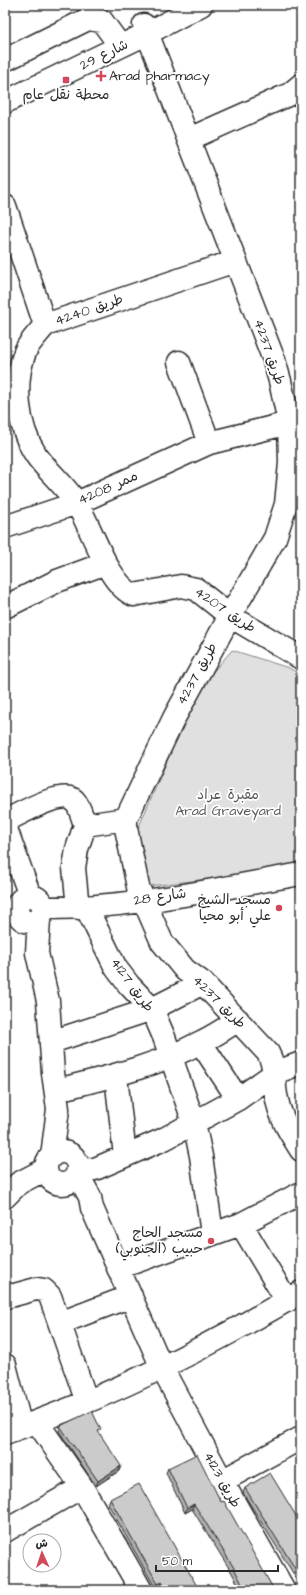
<svg xmlns="http://www.w3.org/2000/svg" width="306" height="1595" font-family="'Architects Daughter','Playpen Sans Arabic',sans-serif">
	<rect width="100%" height="100%" fill="#fff"/>
	<filter id="ink" filterUnits="userSpaceOnUse"><feTurbulence type="fractalNoise" baseFrequency=".025" numOctaves="2"/><feDisplacementMap in="SourceGraphic" scale="8" xChannelSelector="R" yChannelSelector="G"/><feConvolveMatrix kernelMatrix="1 2 1 2 8 2 1 2 1" color-interpolation-filters="sRGB"/></filter>
	<g filter="url(#ink)">
		<path fill="#e0e0e0" stroke="#868686" d="M 232,650 L 289,668 L 301,675 L 301,868 L 141,887 L 131,845 L 198,689 Z"/>
		<g fill="none" stroke-linecap="round" stroke-linejoin="round">
			<g stroke="#2b2b2b" stroke-width="25">
				<path id="minor" d="M 144,25 L 274,360 L 280,381 L 289,422 L 290,463 L 286,504 L 275,538 L 230,616 L 174,718 L 126,819 L 126,828 L 138,887 L 162,942 L 185,970 L 203,983 L 268,1053 C 276,1068 273,1078 276,1095 C 280,1118 289,1131 301,1150
					M 5,60 L 88,19 L 102,21 L 115,39
					M 5,102 L 148,33 L 201,5
					M 189,139 L 290,94 L 301,85
					M 5,206 L 45,325
					M 235,261 L 45,325 C 39,333 29,342 25,352 C 13,383 17,426 36,455 C 48,472 66,486 77,504 C 92,528 108,585 134,595 L 181,586 L 196,589 L 230,616 L 301,658
					M 179,362 L 209,443
					M 5,527 L 77,503 L 209,443 L 301,420
					M 5,607 L 57,581 L 106,563
					M 5,821 C 18,815 62,789 74,800 C 80,806 82,817 85,825 L 126,819
					M 5,826 L 30,896
					M17 909a13 13 0 1 1 26 0a13 13 0 1 1-26 0Z
					M 86,907 L 116,968 L 129,985 L 152,1009 L 164,1037 L 194,1123 L 201,1156 L 212,1234
					M 43,908 C 129,909 216,889 301,874
					M 78,908 L 74,868 L 77,849 L 85,825
					M 39,918 L 37,953 L 48,1001 L 53,1073 L 58,1109 L 52,1156
					M 51,1042 L 152,1009 L 203,983
					M 201,1043 L 238,1099
					M 116,1076 L 125,1156
					M 57,1090 C 105,1078 157,1066 201,1042 C 214,1036 226,1028 238,1020
					M46 1168a16 16 0 1 1 32 0a16 16 0 1 1-32 0Z
					M 78,1170 L 95,1169 L 164,1139 L 238,1099 L 275,1073 L 301,1063
					M 77,1173 L 90,1197 L 92,1208 L 162,1368 L 222,1481 L 284,1590
					M 5,1197 L 19,1183 L 46,1169
					M 241,1224 L 287,1301
					M 118,1268 L 241,1224 L 301,1193
					M 5,1293 L 7,1297 L 36,1289 L 44,1290 L 50,1296 L 87,1402
					M 60,1323 L 131,1296
					M 5,1365 L 21,1427
					M 37,1422 L 82,1487 L 141,1590
					M 5,1433 C 108,1398 207,1348 301,1292
					M 222,1481 L 301,1438
					M 5,1531 L 82,1487"/>
			</g>
			<use href="#minor" stroke="#fff" stroke-width="22"/>
		</g>
		<path fill="#afafaf" stroke="#2b2b2b" d="M 60,1426 L 99,1433 L 119,1471 L 96,1486 L 59,1431 Z
			M 168,1468 L 221,1502 L 274,1590 L 241,1590 L 232,1573 L 192,1509 L 185,1513 L 166,1473 Z
			M 245,1488 L 301,1524 L 301,1586 L 243,1493 Z
			M 110,1499 L 198,1588 L 203,1590 L 162,1590 L 161,1586 L 156,1589 L 108,1504 Z"/>
		<path fill="#8e8e8e" stroke="#2b2b2b" d="M 5,1412 L 7,1412 L 5,1417 Z
			M 121,1466 L 119,1471 L 96,1486 L 98,1481 Z
			M 194,1504 L 192,1509 L 185,1513 L 187,1508 Z
			M 162,1581 L 161,1586 L 156,1589 L 158,1584 Z"/>
		<path fill="#cbcbcb" stroke="#2b2b2b" d="M 5,1403 L 7,1412 L 5,1412 Z
			M 92,1411 L 101,1430 L 98,1431 L 121,1466 L 98,1481 L 60,1426 Z
			M 197,1454 L 221,1502 L 224,1501 L 274,1590 L 245,1590 L 234,1568 L 194,1504 L 187,1508 L 168,1468 Z
			M 270,1473 L 301,1524 L 301,1578 L 245,1488 Z
			M 139,1484 L 198,1588 L 201,1586 L 203,1590 L 167,1590 L 162,1581 L 158,1584 L 110,1499 Z"/>
	</g>
	<g fill="#d1495b" stroke="#fff" stroke-width="1.5">
		<path d="M99 70h4v4h4v4h-4v4h-4v-4h-4v-4h4z"/>
		<rect x="62" y="76" width="8" height="8" rx="2"/>
		<circle cx="279" cy="908" r="4"/>
		<circle cx="211" cy="1241" r="4"/>
	</g>
	<g text-anchor="middle" dominant-baseline="central" stroke-width="3.5" stroke-linejoin="round" paint-order="stroke">
		<g font-size="14" fill="#2b2b2b" stroke="#fff">
			<text transform="translate(104 55) rotate(-26)">شارع 29</text>
			<text transform="translate(89 310) rotate(-19)">طريق 4240</text>
			<text transform="translate(269 352) rotate(71)">طريق 4237</text>
			<text transform="translate(108 488) rotate(-24)">ممر 4208</text>
			<text transform="translate(225 610) rotate(34)">طريق 4207</text>
			<text transform="translate(197 674) rotate(-61)">طريق 4237</text>
			<text transform="translate(160 897) rotate(-8)">شارع 28</text>
			<text transform="translate(132 985) rotate(54)">طريق 4127</text>
			<text transform="translate(219 1002) rotate(45)">طريق 4237</text>
			<text transform="translate(222 1480) rotate(61)">طريق 4123</text>
		</g>
		<g font-size="14" fill="#2b2b2b" stroke="#fff" text-anchor="end">
			<text x="109" y="76" text-anchor="start">Arad pharmacy</text>
			<text x="66" y="95" text-anchor="middle">محطة نقل عام</text>
			<text x="271" y="900">مسجد الشيخ<tspan x="271" dy="16">علي أبو محيا</tspan></text>
			<text x="203" y="1233">مسجد الحاج<tspan x="203" dy="16">حبيب (الجنوبي)</tspan></text>
		</g>
		<g font-size="14" fill="#585858" stroke="#fff">
			<text x="228" y="795">مقبرة عراد<tspan x="228" dy="16">Arad Graveyard</tspan></text>
		</g>
	</g>
	<rect width="306" height="1595" fill="none" stroke="#fff" stroke-width="20"/>
	<rect x="10" y="10" width="286" height="1575" fill="none" stroke="#2b2b2b" stroke-width="1.5" filter="url(#ink)"/>
	<g transform="translate(42 1553) rotate(357)"><circle r="19" fill="#ffffff" stroke="#aaaaaa"/>
	<path d="M0-3L7 15L0 10L-7 15Z" fill="#d1495b"/>
	<text y="-6" font-size="11" font-weight="bold" text-anchor="middle" fill="#2b2b2b">ش</text>
	</g>
	<path d="M156 1565v6h122v-6" fill="none" stroke="#2b2b2b" stroke-width="2"/>
	<text x="162" y="1565" font-size="12" fill="#2b2b2b" stroke="#ffffff" stroke-width="3" paint-order="stroke">50 m</text>
</svg>
